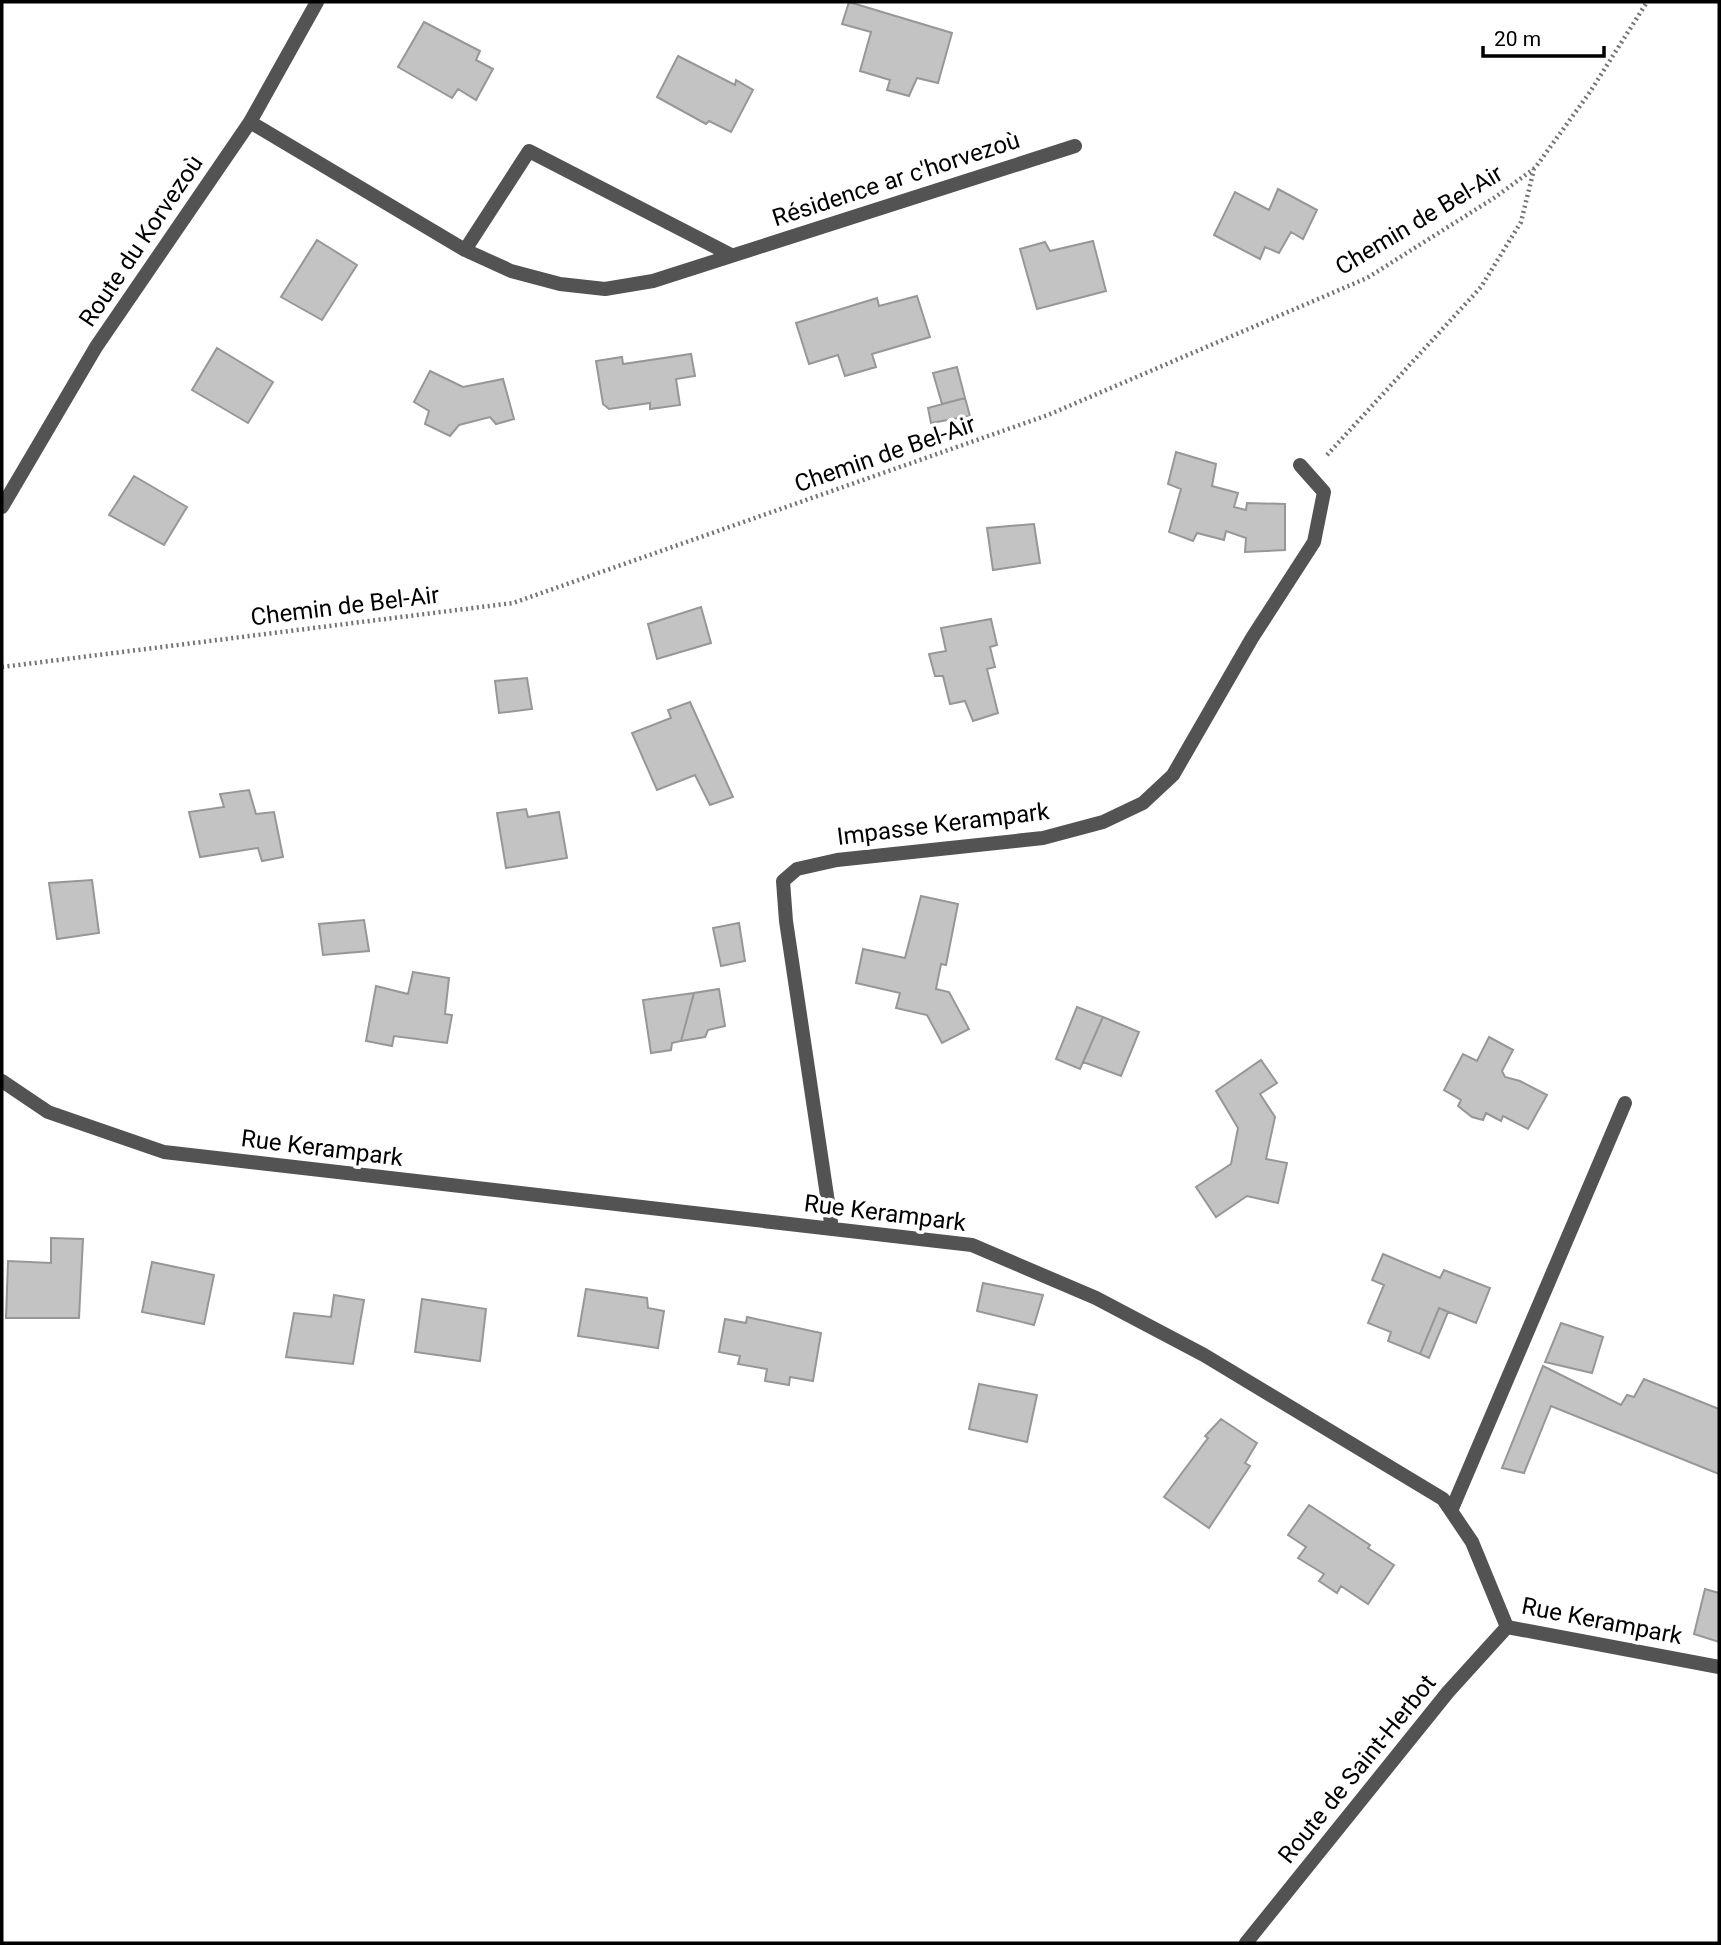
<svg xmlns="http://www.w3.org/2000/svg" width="1721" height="1945" font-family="Roboto,sans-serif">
	<rect width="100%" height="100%" fill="#fff"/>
	<path fill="#c3c3c3" stroke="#979797" stroke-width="2" d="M 849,2 L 952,33 L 938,83 L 917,78 L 909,96 L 887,90 L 890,80 L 860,71 L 871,32 L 842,24 Z
		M 424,22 L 480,51 L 476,60 L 493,69 L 476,100 L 458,89 L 452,98 L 398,67 Z
		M 678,56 L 735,85 L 736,80 L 753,90 L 731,132 L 709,121 L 706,124 L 657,97 Z
		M 1278,189 L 1317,210 L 1303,239 L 1291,232 L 1279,253 L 1265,247 L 1260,259 L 1214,235 L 1235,192 L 1269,210 Z
		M 317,240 L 357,265 L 322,320 L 281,297 Z
		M 1093,241 L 1106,291 L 1037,309 L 1020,249 L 1045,242 L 1050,251 Z
		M 917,296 L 930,337 L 872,354 L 876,367 L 845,376 L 838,355 L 809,364 L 796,323 L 877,298 L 879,306 Z
		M 217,348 L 273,382 L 248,423 L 192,390 Z
		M 691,354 L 695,376 L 676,379 L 680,405 L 650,409 L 650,403 L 609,409 L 603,404 L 596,361 L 622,357 L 623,364 Z
		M 957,367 L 965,398 L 942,404 L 933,373 Z
		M 430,371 L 463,387 L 503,379 L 514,419 L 496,424 L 490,417 L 459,425 L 450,436 L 425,424 L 429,411 L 414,402 Z
		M 965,398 L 970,416 L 931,423 L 928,408 Z
		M 1176,452 L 1216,464 L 1212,486 L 1238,493 L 1234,507 L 1246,510 L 1247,503 L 1285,504 L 1285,550 L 1245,552 L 1246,538 L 1226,531 L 1224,540 L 1197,533 L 1193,541 L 1169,532 L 1181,489 L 1168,484 Z
		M 134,476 L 187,507 L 164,545 L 109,515 Z
		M 1034,524 L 1040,563 L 993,570 L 987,528 Z
		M 701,607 L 711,643 L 657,659 L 648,624 Z
		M 991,619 L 997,645 L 990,647 L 995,667 L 987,669 L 998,713 L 973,721 L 965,701 L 950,704 L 943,676 L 935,676 L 929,654 L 946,651 L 941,628 Z
		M 527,678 L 532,709 L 499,713 L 495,681 Z
		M 690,702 L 733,797 L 710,805 L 695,775 L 657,790 L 632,733 L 671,718 L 668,710 Z
		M 249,790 L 256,814 L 274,812 L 283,857 L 262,861 L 258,848 L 200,857 L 189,812 L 224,807 L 220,794 Z
		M 526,809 L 528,817 L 559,812 L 567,858 L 506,868 L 497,813 Z
		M 92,880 L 99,933 L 57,939 L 49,883 Z
		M 921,896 L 958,904 L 946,965 L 941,964 L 936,989 L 949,992 L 969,1029 L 942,1043 L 927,1015 L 896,1008 L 900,993 L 856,983 L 863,949 L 905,958 Z
		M 364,920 L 369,951 L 323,955 L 319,924 Z
		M 739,923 L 745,961 L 721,966 L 713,928 Z
		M 413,972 L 449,978 L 445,1014 L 452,1015 L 447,1043 L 394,1036 L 392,1046 L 366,1041 L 376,986 L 408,994 Z
		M 719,989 L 725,1026 L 708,1030 L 705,1037 L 681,1041 L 694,993 Z
		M 694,993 L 681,1041 L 672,1043 L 671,1050 L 651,1053 L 643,1000 Z
		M 1077,1007 L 1103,1017 L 1080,1069 L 1056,1059 Z
		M 1103,1017 L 1139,1032 L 1121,1076 L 1083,1062 Z
		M 1489,1037 L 1513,1050 L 1502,1071 L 1505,1077 L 1520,1081 L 1547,1095 L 1528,1129 L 1503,1116 L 1501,1121 L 1486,1113 L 1483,1120 L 1472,1117 L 1458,1106 L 1461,1100 L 1444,1090 L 1463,1054 L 1477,1061 Z
		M 1261,1060 L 1277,1083 L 1260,1094 L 1275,1117 L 1266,1159 L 1287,1163 L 1278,1203 L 1247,1196 L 1216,1217 L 1196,1187 L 1231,1164 L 1238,1128 L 1216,1091 Z
		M 51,1238 L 83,1239 L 79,1318 L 6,1318 L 8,1261 L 51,1263 Z
		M 1383,1254 L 1440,1278 L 1444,1270 L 1490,1288 L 1476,1323 L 1439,1308 L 1420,1354 L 1388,1341 L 1391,1332 L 1368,1323 L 1384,1285 L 1372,1280 Z
		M 152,1262 L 214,1275 L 204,1324 L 142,1312 Z
		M 983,1283 L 1043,1295 L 1034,1325 L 977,1311 Z
		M 586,1289 L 647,1298 L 648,1308 L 664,1311 L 658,1348 L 578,1336 Z
		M 334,1295 L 364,1300 L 353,1364 L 286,1357 L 294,1313 L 331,1317 Z
		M 422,1299 L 486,1309 L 480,1361 L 415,1352 Z
		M 1439,1308 L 1448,1312 L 1429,1358 L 1420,1354 Z
		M 747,1317 L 821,1333 L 813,1381 L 790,1377 L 789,1385 L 765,1381 L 767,1369 L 738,1364 L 740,1356 L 719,1352 L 725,1319 L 746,1323 Z
		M 1561,1323 L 1603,1337 L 1592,1373 L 1545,1362 Z
		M 1543,1366 L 1621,1405 L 1627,1395 L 1634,1397 L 1644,1379 L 1719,1409 L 1719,1474 L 1551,1406 L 1524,1473 L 1502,1468 Z
		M 979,1384 L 1037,1395 L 1027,1442 L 969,1429 Z
		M 1221,1419 L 1257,1443 L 1245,1463 L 1250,1466 L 1209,1528 L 1164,1497 L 1208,1438 L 1205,1436 Z
		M 1309,1505 L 1370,1545 L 1368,1548 L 1394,1565 L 1368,1604 L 1341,1586 L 1337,1593 L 1319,1581 L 1324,1574 L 1298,1558 L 1306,1547 L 1288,1535 Z
		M 1705,1589 L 1719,1593 L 1719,1642 L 1694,1634 Z"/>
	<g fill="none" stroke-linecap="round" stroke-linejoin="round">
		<path stroke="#757575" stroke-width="4.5" stroke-dasharray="2 3.5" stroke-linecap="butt" d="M 1327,455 L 1481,287 L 1521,222 L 1534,169
			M 2,667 L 513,603 L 1048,415 L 1367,278 L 1494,198 L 1535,168 L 1590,92 L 1647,2"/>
		<path stroke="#535353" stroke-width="14" d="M 250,122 L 465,250 L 511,271 L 560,284 L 605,289 L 653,281 L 1075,146
			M 465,250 L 529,151 L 731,255
			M 2,507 L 96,347 L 250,122 L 317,2
			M 2,1081 L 48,1112 L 164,1152 L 972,1245 L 1096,1298 L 1204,1355 L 1443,1499 L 1472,1542 L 1507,1627 L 1719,1667
			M 832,1229 L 786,921 L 783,881 L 797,869 L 837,860 L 1043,838 L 1103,822 L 1143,803 L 1173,775 L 1252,638 L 1314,542 L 1324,492 L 1300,465
			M 1451,1511 L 1625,1103
			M 1246,1943 L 1448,1692 L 1507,1627"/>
	</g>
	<g text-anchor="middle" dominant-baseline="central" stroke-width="7" stroke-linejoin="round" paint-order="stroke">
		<g font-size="24" fill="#000" stroke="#fff">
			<text transform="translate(896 179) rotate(-18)">Résidence ar c'horvezoù</text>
			<text transform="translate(1419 220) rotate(-31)">Chemin de Bel-Air</text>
			<text transform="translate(141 241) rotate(-56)">Route du Korvezoù</text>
			<text transform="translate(885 454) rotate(-19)">Chemin de Bel-Air</text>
			<text transform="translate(345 606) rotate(-7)">Chemin de Bel-Air</text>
			<text transform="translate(943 824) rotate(-7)">Impasse Kerampark</text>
			<text transform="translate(322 1148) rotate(7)">Rue Kerampark</text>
			<text transform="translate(885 1213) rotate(7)">Rue Kerampark</text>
			<text transform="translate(1602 1621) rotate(11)">Rue Kerampark</text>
			<text transform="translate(1357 1769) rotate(-51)">Route de Saint-Herbot</text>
		</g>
	</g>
	<rect width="1721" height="1945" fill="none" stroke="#000000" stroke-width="7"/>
	<path d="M1483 46v10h121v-10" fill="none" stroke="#000000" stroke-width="3.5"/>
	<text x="1494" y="46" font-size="21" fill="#000000" stroke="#ffffff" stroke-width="5" paint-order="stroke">20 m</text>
</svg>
